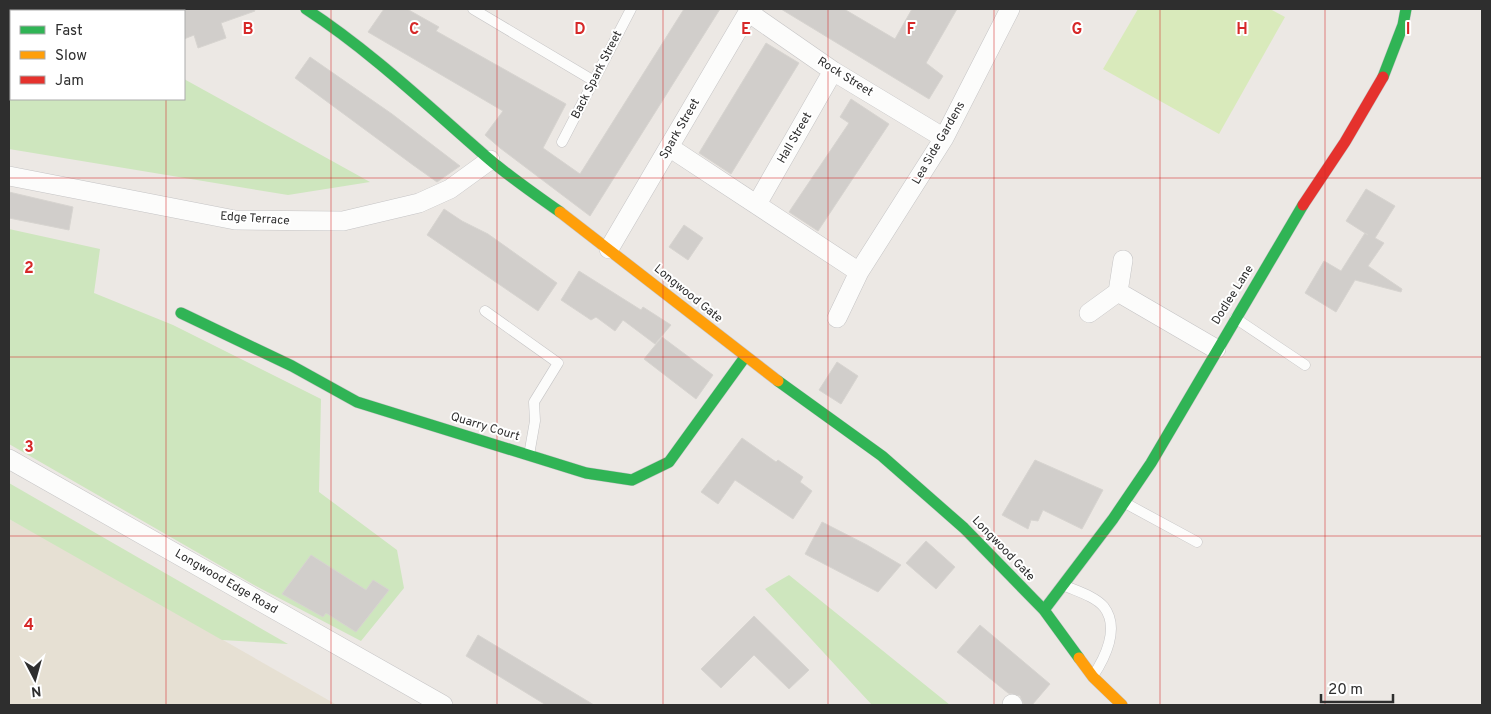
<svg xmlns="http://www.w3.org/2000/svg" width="1491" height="714" font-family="Overpass,sans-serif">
	<rect width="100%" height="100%" fill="#ece8e4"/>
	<path fill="#e6e0d3" d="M 9,519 L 51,542 L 337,705 L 9,705 Z"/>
	<path fill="#cee6be" d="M 9,9 L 54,9 L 58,11 L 11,11 L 11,99 L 184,99 L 184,79 L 370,182 L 288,195 L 9,149 Z
		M 9,229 L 100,249 L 94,293 L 173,325 L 321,399 L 319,492 L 397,550 L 404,588 L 361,641 L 254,585 L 9,444 Z
		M 9,483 L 288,644 L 222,640 L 9,519 Z
		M 789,575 L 950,705 L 872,705 L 765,589 Z"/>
	<path fill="#d9eabb" d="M 1138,9 L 1270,9 L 1285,17 L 1219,134 L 1103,69 Z"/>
	<path fill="#d1cecb" stroke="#d7d4d0" d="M 184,9 L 254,9 L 255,11 L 221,23 L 226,38 L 198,48 L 194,35 L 184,39 Z
		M 384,9 L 407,9 L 439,27 L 436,31 L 566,104 L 543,148 L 580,174 L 684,9 L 720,9 L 590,216 L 500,148 L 485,135 L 503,111 L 368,32 Z
		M 781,9 L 844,9 L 895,39 L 912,9 L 957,9 L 926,63 L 943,76 L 929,99 Z
		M 766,43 L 799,63 L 731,174 L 699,153 Z
		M 310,57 L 392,114 L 460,166 L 437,182 L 413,165 L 295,78 Z
		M 851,99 L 889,124 L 818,231 L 789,212 L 849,123 L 840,117 Z
		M 1366,189 L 1395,206 L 1375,238 L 1384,243 L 1368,266 L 1402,289 L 1401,292 L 1355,280 L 1336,312 L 1305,293 L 1324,261 L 1341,271 L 1365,233 L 1368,235 L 1346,221 Z
		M 9,192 L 73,207 L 69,230 L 9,218 Z
		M 444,209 L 462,221 L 488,234 L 557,283 L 538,311 L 427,235 Z
		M 684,225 L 703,238 L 688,260 L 669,247 Z
		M 579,271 L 641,310 L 643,307 L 671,325 L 655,344 L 623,320 L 615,331 L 596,317 L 591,320 L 561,300 Z
		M 662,337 L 713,375 L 696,399 L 644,359 Z
		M 837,362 L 858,376 L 841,404 L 819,390 Z
		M 742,438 L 776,462 L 778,460 L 803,477 L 800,482 L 812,491 L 793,519 L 735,480 L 718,504 L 701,492 Z
		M 1035,460 L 1103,490 L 1082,529 L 1043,510 L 1038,521 L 1031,520 L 1028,529 L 1002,515 Z
		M 822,522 L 867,545 L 901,565 L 878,592 L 805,554 Z
		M 926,541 L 955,567 L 936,589 L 906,563 Z
		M 311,555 L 366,590 L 373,580 L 389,590 L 356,632 L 326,613 L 323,617 L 282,594 Z
		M 754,616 L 809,670 L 789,689 L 754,655 L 721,688 L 701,669 Z
		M 980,625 L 1050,684 L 1032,705 L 1024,705 L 1020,696 L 1008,693 L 957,652 Z
		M 478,635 L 594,705 L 546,705 L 466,656 Z"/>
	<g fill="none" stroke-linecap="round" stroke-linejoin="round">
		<g stroke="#c5c4c5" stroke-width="11">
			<path id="lane" d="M 473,9 L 594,81
				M 126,11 L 131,9
				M 562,142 L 631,9
				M 485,311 L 558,363 L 534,402 L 535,421 L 529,455
				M 1235,318 L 1305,365
				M 1125,503 L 1197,542
				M 1063,585 C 1076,591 1095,596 1104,607 C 1120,628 1105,658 1093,676"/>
		</g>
		<g stroke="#c5c4c5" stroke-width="20">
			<path id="street" d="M 748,12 L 833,71 L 944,138
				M 669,147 L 859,272 L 944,138 L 1010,9
				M 9,176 L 235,220 L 343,221 L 419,203 L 450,189 L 490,160
				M 757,204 L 833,71
				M 609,249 L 750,9
				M 1118,292 L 1216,349
				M 1089,313 L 1118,292 L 1123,260
				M 837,318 L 859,272
				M 9,459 L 443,705
				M 1012,704 L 1013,705"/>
		</g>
		<g stroke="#c5c4c5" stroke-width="12">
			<path id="fast" d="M 306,9 C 372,52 430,108 489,159 C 511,178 536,195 560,212
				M 1383,77 L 1403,25 L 1406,9
				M 181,313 L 292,366 L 357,402 L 586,473 L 632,480 L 669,462 L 745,357
				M 778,381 L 882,456 L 964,528 L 1044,610 L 1079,658
				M 1044,610 L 1113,519 L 1151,463 L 1303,205"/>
		</g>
		<g stroke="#c5c4c5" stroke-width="12">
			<path id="slow" d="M 560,212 L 778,381
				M 1079,658 L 1093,677 L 1122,705"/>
		</g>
		<g stroke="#c5c4c5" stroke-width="12">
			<path id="jam" d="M 1303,205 L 1345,142 L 1383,77"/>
		</g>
		<use href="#lane" stroke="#fcfcfb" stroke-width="10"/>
		<use href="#street" stroke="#fcfcfb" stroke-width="19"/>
		<use href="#fast" stroke="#30b455" stroke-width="11"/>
		<use href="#slow" stroke="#ff9f0a" stroke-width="11"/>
		<use href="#jam" stroke="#e5322d" stroke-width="11"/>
	</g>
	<path fill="none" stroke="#d62828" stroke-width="1" stroke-opacity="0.55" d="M 166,9 L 166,11M 331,9 L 331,705M 497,9 L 497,705M 663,9 L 663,705M 828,9 L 828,705M 994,9 L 994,705M 1160,9 L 1160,705M 1325,9 L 1325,705M 166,99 L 166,705M 9,178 L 1482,178M 9,357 L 1482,357M 9,536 L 1482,536"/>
	<g text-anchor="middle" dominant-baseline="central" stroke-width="4" stroke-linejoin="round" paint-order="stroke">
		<g font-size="12" fill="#2e2e2e" stroke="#fff">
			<text transform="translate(597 75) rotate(-63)">Back Spark Street</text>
			<text transform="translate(845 77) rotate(32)">Rock Street</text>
			<text transform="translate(680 129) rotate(-60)">Spark Street</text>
			<text transform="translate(795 138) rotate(-60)">Hall Street</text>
			<text transform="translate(939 143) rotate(-60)">Lea Side Gardens</text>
			<text transform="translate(255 219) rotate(4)">Edge Terrace</text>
			<text transform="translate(688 294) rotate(39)">Longwood Gate</text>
			<text transform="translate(1233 295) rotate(-58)">Dodlee Lane</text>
			<text transform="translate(485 427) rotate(17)">Quarry Court</text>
			<text transform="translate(1003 549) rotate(46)">Longwood Gate</text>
			<text transform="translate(226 582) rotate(30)">Longwood Edge Road</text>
		</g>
	</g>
	<g font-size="16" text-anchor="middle" font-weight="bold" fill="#d62828" stroke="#fff" stroke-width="4" stroke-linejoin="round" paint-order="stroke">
		<text x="248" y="34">B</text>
		<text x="414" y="34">C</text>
		<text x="580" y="34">D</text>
		<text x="746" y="34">E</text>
		<text x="911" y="34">F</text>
		<text x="1077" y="34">G</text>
		<text x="1242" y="34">H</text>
		<text x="1408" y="34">I</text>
		<text x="29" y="273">2</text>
		<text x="29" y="452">3</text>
		<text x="29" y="630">4</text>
	</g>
	<rect width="1491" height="714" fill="none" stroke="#2e2e2e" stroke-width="20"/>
	<rect x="10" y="10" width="175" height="90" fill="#ffffff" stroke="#ababab"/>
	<rect x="20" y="26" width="25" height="8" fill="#30b455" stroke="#ababab"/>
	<text x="55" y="35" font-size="15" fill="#2e2e2e">Fast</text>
	<rect x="20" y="51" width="25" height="8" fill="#ff9f0a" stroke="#ababab"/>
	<text x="55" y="60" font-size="15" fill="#2e2e2e">Slow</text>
	<rect x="20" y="76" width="25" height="8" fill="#e5322d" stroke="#ababab"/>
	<text x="55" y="85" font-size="15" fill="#2e2e2e">Jam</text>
	<g transform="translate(35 679) rotate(174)" stroke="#ffffff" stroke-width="4" paint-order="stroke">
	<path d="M0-4L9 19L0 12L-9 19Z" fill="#2e2e2e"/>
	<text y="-8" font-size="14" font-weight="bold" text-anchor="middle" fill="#2e2e2e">N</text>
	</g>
	<path d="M1321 694v8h72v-8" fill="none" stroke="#2e2e2e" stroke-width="2.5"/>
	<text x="1328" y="694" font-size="15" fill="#2e2e2e" stroke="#ffffff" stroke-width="4" paint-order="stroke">20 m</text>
</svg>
